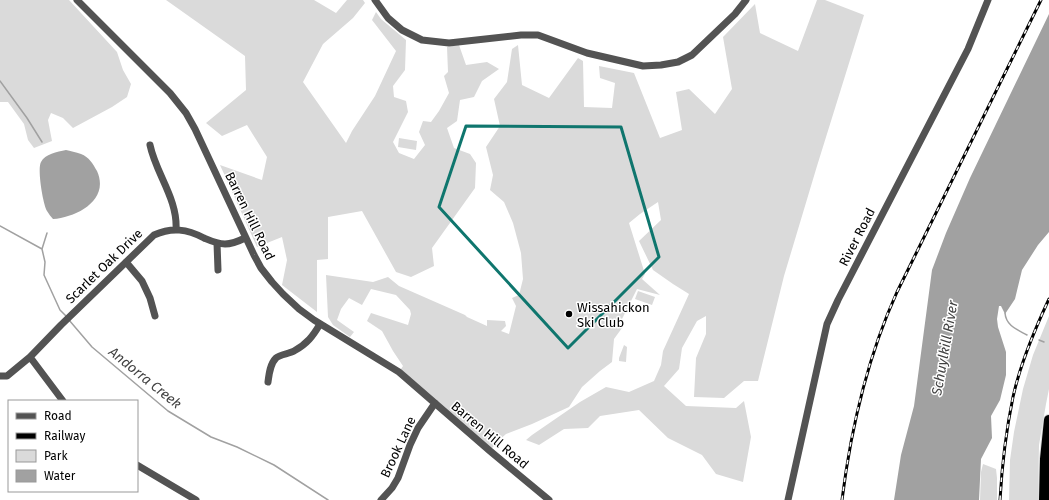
<svg xmlns="http://www.w3.org/2000/svg" width="1049" height="500" font-family="'Fira Sans',sans-serif">
	<rect width="100%" height="100%" fill="#fff"/>
	<path fill="#dadada" d="M 0,0 L 69,0 L 117,52 L 123,70 L 131,84 L 127,97 L 112,107 L 73,128 L 63,118 L 51,113 L 48,120 L 52,141 L 34,148 L 28,140 L 24,124 L 8,102 L 0,102 Z
		M 166,0 L 314,0 L 336,13 L 347,0 L 363,0 L 365,3 L 353,18 L 323,44 L 303,82 L 346,143 L 352,131 L 375,96 L 396,51 L 372,20 L 376,12 L 381,19 L 406,40 L 405,70 L 393,86 L 394,97 L 406,101 L 408,112 L 393,142 L 399,153 L 414,159 L 425,145 L 419,132 L 423,121 L 431,122 L 439,111 L 449,93 L 444,76 L 448,72 L 447,47 L 459,45 L 466,65 L 487,62 L 499,69 L 482,81 L 474,97 L 460,100 L 457,121 L 447,128 L 454,148 L 470,154 L 476,163 L 475,188 L 432,248 L 434,266 L 411,277 L 396,272 L 362,211 L 328,217 L 328,259 L 317,260 L 317,312 L 282,285 L 287,260 L 282,237 L 257,247 L 220,165 L 262,180 L 267,157 L 247,125 L 222,136 L 206,123 L 246,90 L 245,56 Z
		M 817,0 L 825,0 L 864,15 L 817,166 L 784,276 L 758,381 L 744,381 L 724,398 L 694,397 L 696,358 L 706,334 L 706,316 L 697,321 L 682,348 L 679,369 L 664,386 L 686,406 L 736,408 L 744,401 L 751,437 L 743,482 L 716,474 L 702,455 L 668,438 L 639,410 L 600,416 L 588,428 L 564,429 L 539,445 L 526,440 L 532,435 L 580,402 L 606,387 L 629,392 L 654,381 L 661,365 L 663,351 L 689,294 L 673,284 L 653,270 L 639,241 L 661,220 L 658,202 L 640,214 L 629,223 L 645,274 L 642,279 L 660,295 L 637,289 L 618,327 L 622,328 L 614,339 L 612,362 L 600,371 L 582,387 L 569,407 L 532,424 L 506,434 L 496,443 L 490,451 L 413,381 L 401,369 L 403,366 L 393,351 L 382,331 L 367,321 L 371,313 L 408,325 L 411,314 L 410,310 L 396,295 L 371,289 L 362,305 L 349,298 L 341,309 L 337,320 L 354,332 L 350,337 L 333,325 L 328,317 L 326,275 L 373,282 L 388,277 L 399,286 L 465,315 L 467,317 L 487,326 L 487,320 L 505,321 L 506,326 L 501,331 L 509,334 L 516,306 L 512,298 L 519,295 L 523,279 L 521,253 L 513,223 L 504,202 L 490,190 L 493,175 L 486,147 L 500,126 L 494,99 L 507,82 L 512,49 L 518,45 L 522,85 L 549,98 L 578,58 L 583,61 L 584,107 L 612,108 L 615,83 L 600,78 L 599,66 L 634,73 L 660,138 L 682,130 L 676,92 L 689,89 L 715,114 L 732,89 L 723,37 L 755,4 L 760,33 L 798,51 Z
		M 399,138 L 417,141 L 416,150 L 398,147 Z
		M 638,291 L 655,297 L 652,305 L 635,299 Z
		M 1049,316 L 1049,389 L 1046,404 L 1039,445 L 1038,500 L 1009,500 L 1010,460 L 1014,432 L 1023,389 L 1033,355 Z
		M 624,345 L 627,347 L 626,362 L 619,361 L 619,358 Z
		M 983,464 L 996,469 L 997,478 L 997,500 L 980,500 L 981,472 Z"/>
	<path fill="#a1a1a1" d="M 1049,14 L 1049,232 L 1038,245 L 1022,270 L 1015,299 L 1005,314 L 1001,306 L 999,306 L 997,319 L 998,327 L 1006,352 L 1006,375 L 1000,400 L 991,416 L 992,438 L 981,459 L 979,500 L 894,500 L 901,455 L 914,406 L 932,270 L 946,233 L 970,178 Z
		M 66,150 C 70,151 76,152 81,154 C 89,157 93,164 97,171 C 110,200 77,217 53,219 C 51,217 49,214 47,211 C 43,204 37,169 41,162 C 45,154 57,152 66,150 Z"/>
	<g fill="none" stroke-linecap="round" stroke-linejoin="round">
		<path stroke="#a1a1a1" stroke-width="1.5" d="M 0,81 L 27,118 L 42,142
			M 0,226 L 42,249 L 45,262 L 44,275 L 60,310 L 67,317
			M 42,249 L 47,233
			M 1005,313 C 1006,326 1018,330 1027,335
			M 69,320 L 92,347 L 168,411 L 211,437 L 237,447 L 274,465 L 328,500
			M 1039,340 L 1044,342"/>
		<g stroke="#dbdbdb" stroke-width="12">
			<path id="highway" d="M 1044,500 L 1045,459 L 1049,420"/>
		</g>
		<path stroke="#535353" stroke-width="7" d="M 77,0 L 170,93 L 186,113 L 195,129 L 254,255 L 261,268 L 272,282 L 283,294 L 299,309 L 314,320 L 399,372 L 490,451 L 549,500
			M 375,0 L 388,18 L 402,30 L 422,40 L 449,43 L 521,35 L 538,35 L 587,53 L 643,66 L 661,65 L 678,62 L 692,55 L 735,14 L 746,0
			M 150,145 C 156,174 178,199 176,230
			M 217,243 L 218,270
			M 126,262 L 142,281 L 150,298 L 155,316
			M 30,357 L 63,401
			M 0,376 L 7,376 L 30,357 L 61,325 L 154,235 C 172,227 187,229 204,238 C 211,241 217,244 225,244 C 232,244 239,241 245,238
			M 268,382 C 269,374 270,364 276,358 C 280,354 289,354 294,351 C 307,344 313,336 320,324
			M 137,465 L 196,500
			M 381,500 L 392,488 L 398,478 L 410,445 L 418,428 L 435,403
			M 788,500 L 827,324 L 838,300 L 968,49 L 988,0"/>
		<use href="#highway" stroke="#000" stroke-width="10"/>
		<g stroke="#000" stroke-width="3">
			<path id="rail" d="M 842,500 C 851,428 867,358 897,292 L 1041,0
				M 1000,500 C 1002,465 1006,431 1013,397 C 1020,365 1035,329 1049,299"/>
		</g>
		<use href="#rail" stroke="#fff" stroke-width="1.5" stroke-dasharray="4.5" stroke-linecap="butt"/>
	</g>
	<path fill="none" stroke="#0f766e" stroke-width="3" stroke-linejoin="round" d="M 466,126 L 621,127 L 659,257 L 568,348 L 439,207 Z"/>
	<circle fill="#000" stroke="#fff" stroke-width="1.5" cx="569" cy="314" r="4"/>
	<g text-anchor="middle" dominant-baseline="central" stroke-width="3" stroke-linejoin="round" paint-order="stroke">
		<g font-size="13" fill="#000" stroke="#fff">
			<text transform="translate(250 216) rotate(64)">Barren Hill Road</text>
			<text transform="translate(857 237) rotate(-63)">River Road</text>
			<text transform="translate(104 266) rotate(-44)">Scarlet Oak Drive</text>
			<text transform="translate(490 435) rotate(40)">Barren Hill Road</text>
			<text transform="translate(398 447) rotate(-65)">Brook Lane</text>
		</g>
		<g font-size="13" fill="#000" stroke="#fff" text-anchor="start">
			<text x="577" y="307">Wissahickon<tspan x="577" dy="15">Ski Club</tspan></text>
		</g>
		<g font-size="14" font-style="italic" fill="#424242" stroke="#fff">
			<text transform="translate(945 348) rotate(-80)">Schuylkill River</text>
			<text transform="translate(145 378) rotate(39)">Andorra Creek</text>
		</g>
	</g>
	<rect x="8" y="400" width="130" height="92" fill="#ffffff" stroke="#999999"/>
	<rect x="16" y="413" width="20" height="6" fill="#535353" stroke="#999999"/>
	<text x="44" y="420" font-size="12" fill="#000000">Road</text>
	<rect x="16" y="433" width="20" height="6" fill="#000000" stroke="#999999"/>
	<text x="44" y="440" font-size="12" fill="#000000">Railway</text>
	<rect x="16" y="450" width="20" height="12" fill="#dadada" stroke="#999999"/>
	<text x="44" y="460" font-size="12" fill="#000000">Park</text>
	<rect x="16" y="470" width="20" height="12" fill="#a1a1a1" stroke="#999999"/>
	<text x="44" y="480" font-size="12" fill="#000000">Water</text>
</svg>
